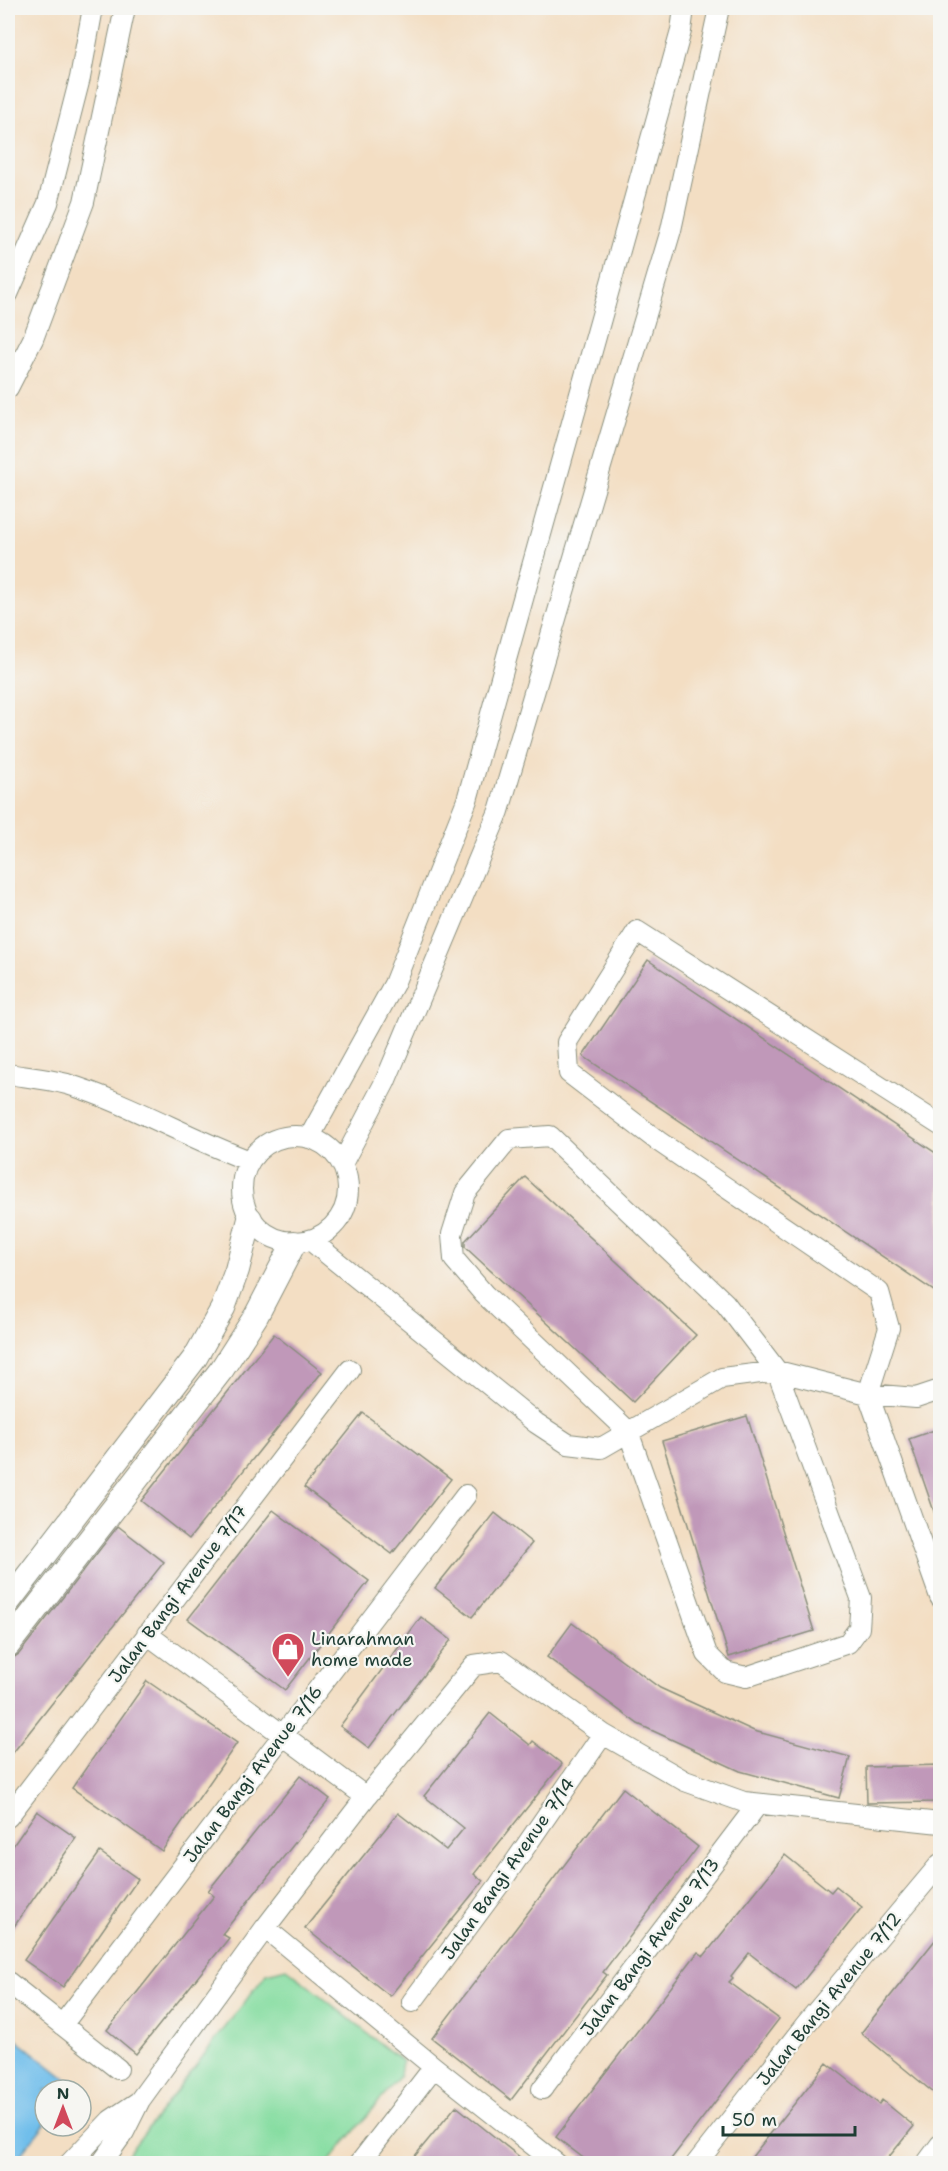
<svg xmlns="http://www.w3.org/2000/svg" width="948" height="2171" font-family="'Shantell Sans',sans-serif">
	<rect width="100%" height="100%" fill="#f6f6f2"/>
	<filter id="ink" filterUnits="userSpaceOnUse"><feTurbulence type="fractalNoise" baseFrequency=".0167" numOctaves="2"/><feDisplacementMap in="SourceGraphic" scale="12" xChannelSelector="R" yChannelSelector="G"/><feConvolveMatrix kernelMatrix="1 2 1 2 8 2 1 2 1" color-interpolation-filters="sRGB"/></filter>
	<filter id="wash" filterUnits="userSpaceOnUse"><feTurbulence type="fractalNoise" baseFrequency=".008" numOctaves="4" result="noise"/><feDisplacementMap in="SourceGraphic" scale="24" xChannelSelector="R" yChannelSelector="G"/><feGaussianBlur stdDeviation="1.35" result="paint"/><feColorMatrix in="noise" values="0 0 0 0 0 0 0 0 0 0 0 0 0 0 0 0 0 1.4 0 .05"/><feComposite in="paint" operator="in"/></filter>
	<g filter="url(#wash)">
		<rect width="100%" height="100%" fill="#f3dec3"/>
		<path fill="#86dda1" stroke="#528d6a" stroke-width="1.5" d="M 286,1968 L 402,2061 L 400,2076 L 328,2163 L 121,2163 L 267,1973 Z"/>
		<path fill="#70beeb" stroke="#487e90" stroke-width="1.5" d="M 8,2033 L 75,2086 L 72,2090 L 45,2090 L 45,2124 L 13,2164 L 8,2163 Z"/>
		<g id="blocks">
			<path fill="#c098b9" d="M 648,960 L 940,1156 L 940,1295 L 583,1056 Z
				M 525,1177 L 696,1335 L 633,1402 L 465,1247 L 465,1241 Z
				M 274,1334 L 322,1372 L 189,1539 L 141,1501 Z
				M 363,1413 L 451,1479 L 392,1554 L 304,1487 Z
				M 747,1416 L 814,1631 L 729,1657 L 662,1441 Z
				M 940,1428 L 940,1522 L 938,1523 L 909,1439 Z
				M 273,1510 L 369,1581 L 285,1690 L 188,1619 Z
				M 495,1513 L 532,1543 L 472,1617 L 435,1588 Z
				M 118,1526 L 164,1562 L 8,1759 L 8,1661 L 19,1654 Z
				M 421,1617 L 451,1640 L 369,1748 L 340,1726 Z
				M 572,1623 L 660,1688 L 754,1731 L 850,1757 L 839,1798 L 740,1771 L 638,1724 L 547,1657 Z
				M 147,1681 L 237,1743 L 162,1851 L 72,1788 Z
				M 490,1713 L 530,1745 L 533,1741 L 562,1764 L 474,1874 L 483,1881 L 390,1996 L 305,1928 L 398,1813 L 446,1850 L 464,1828 L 424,1796 Z
				M 940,1765 L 940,1802 L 867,1803 L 866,1767 Z
				M 300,1776 L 330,1799 L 222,1934 L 229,1938 L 136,2054 L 107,2030 L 214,1896 L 208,1891 Z
				M 623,1788 L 698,1847 L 603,1972 L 607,1975 L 511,2100 L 432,2038 Z
				M 37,1811 L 76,1838 L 8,1935 L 8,1853 Z
				M 100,1852 L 138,1879 L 63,1987 L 24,1960 Z
				M 785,1855 L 831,1892 L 836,1886 L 862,1907 L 796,1990 L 749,1953 L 731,1976 L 733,1978 L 729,1982 L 779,2019 L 668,2163 L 590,2163 L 556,2137 L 698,1952 L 704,1956 Z
				M 940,1934 L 940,2098 L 861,2033 Z
				M 827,2063 L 879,2104 L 882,2100 L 914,2126 L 884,2163 L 747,2163 Z
				M 456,2106 L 486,2130 L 527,2163 L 409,2163 Z"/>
		</g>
	</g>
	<g filter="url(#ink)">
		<use href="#blocks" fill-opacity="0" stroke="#898e7c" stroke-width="1.5"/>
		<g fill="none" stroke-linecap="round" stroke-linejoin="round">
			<g stroke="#898e7c" stroke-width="22">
				<path id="minor" d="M 8,294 L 48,203 L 80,78 L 93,8
					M 8,388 L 33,339 L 84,202 L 125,8
					M 8,1074 C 27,1077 48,1079 67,1084 C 129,1103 188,1138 250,1161
					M 940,1125 L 637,931 L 567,1042 L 569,1073 L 658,1141 L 879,1292 L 889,1328 L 868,1394 L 940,1597
					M 550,1136 L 725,1303 L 777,1371 L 861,1598 L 859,1628 L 848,1643 L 746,1677 L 725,1672 L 707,1654 L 628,1431 L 484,1294 L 454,1259 L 452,1234 L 465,1193 L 509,1139 Z
					M242 1189a53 53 0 1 1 106 0a53 53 0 1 1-106 0Z
					M 309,1138 L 394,984 L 467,800 L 681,31 L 684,8
					M 342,1164 L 385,1082 L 499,811 L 671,230 L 719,8
					M 310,1240 L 536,1423 L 568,1444 L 601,1448 L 722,1378 L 777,1371 L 868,1394 L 916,1398 L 940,1390
					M 147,1634 L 366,1797
					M 8,1817 L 350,1370
					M 265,1928 L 434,2067 L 557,2164
					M 8,1982 L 118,2069
					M 412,2002 L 499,1885 L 603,1734
					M 62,2025 L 466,1495
					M 542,2089 L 758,1804
					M 69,2164 L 111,2120 L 138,2102
					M 101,2164 L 124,2132 L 140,2100 L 265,1928 L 366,1797 L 474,1665 L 501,1661 L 603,1734 L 685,1781 L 744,1802 L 940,1823
					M 359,2164 L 434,2067
					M 696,2164 L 806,2024 L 940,1864
					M 926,2164 L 940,2145"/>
			</g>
			<g stroke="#898e7c" stroke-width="26">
				<path id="tertiary" d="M 8,1602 L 195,1358 L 223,1308 L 237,1270 L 250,1219
					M 8,1645 L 222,1369 L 256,1316 L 294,1243"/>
			</g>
			<use href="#minor" stroke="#fff" stroke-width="20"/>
			<use href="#tertiary" stroke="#fff" stroke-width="24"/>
		</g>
	</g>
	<defs>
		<g id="shop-pin" transform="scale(1.725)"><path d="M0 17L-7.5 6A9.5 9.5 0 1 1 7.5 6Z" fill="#d1495b" stroke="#f6f6f2"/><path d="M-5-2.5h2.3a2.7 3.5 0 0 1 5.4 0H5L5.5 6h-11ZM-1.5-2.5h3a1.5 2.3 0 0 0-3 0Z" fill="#fff"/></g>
	</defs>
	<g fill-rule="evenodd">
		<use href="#shop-pin" x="288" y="1649"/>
	</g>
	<g text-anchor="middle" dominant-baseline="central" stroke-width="4.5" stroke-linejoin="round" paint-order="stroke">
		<g font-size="18" fill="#1f3d34" stroke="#f6f6f2">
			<text transform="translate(178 1594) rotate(-53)">Jalan Bangi Avenue 7/17</text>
			<text transform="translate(253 1774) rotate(-53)">Jalan Bangi Avenue 7/16</text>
			<text transform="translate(508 1869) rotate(-55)">Jalan Bangi Avenue 7/14</text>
			<text transform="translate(650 1947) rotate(-53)">Jalan Bangi Avenue 7/13</text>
			<text transform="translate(829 1999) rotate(-51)">Jalan Bangi Avenue 7/12</text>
		</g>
		<g font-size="18" fill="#1f3d34" stroke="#f6f6f2" text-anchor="start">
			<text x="311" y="1639">Linarahman<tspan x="311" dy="21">home made</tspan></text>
		</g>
	</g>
	<rect width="948" height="2171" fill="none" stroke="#f6f6f2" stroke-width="30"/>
	<g transform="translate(63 2108)"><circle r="28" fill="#f6f6f2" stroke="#a0aca6" stroke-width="1.5"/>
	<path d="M0-4.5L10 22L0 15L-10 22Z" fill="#d1495b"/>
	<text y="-9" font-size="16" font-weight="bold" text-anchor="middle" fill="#1f3d34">N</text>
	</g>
	<path d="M723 2126v9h132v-9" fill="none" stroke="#1f3d34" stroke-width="3"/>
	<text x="732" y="2126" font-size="18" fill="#1f3d34" stroke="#f6f6f2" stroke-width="4.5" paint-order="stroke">50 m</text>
</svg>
